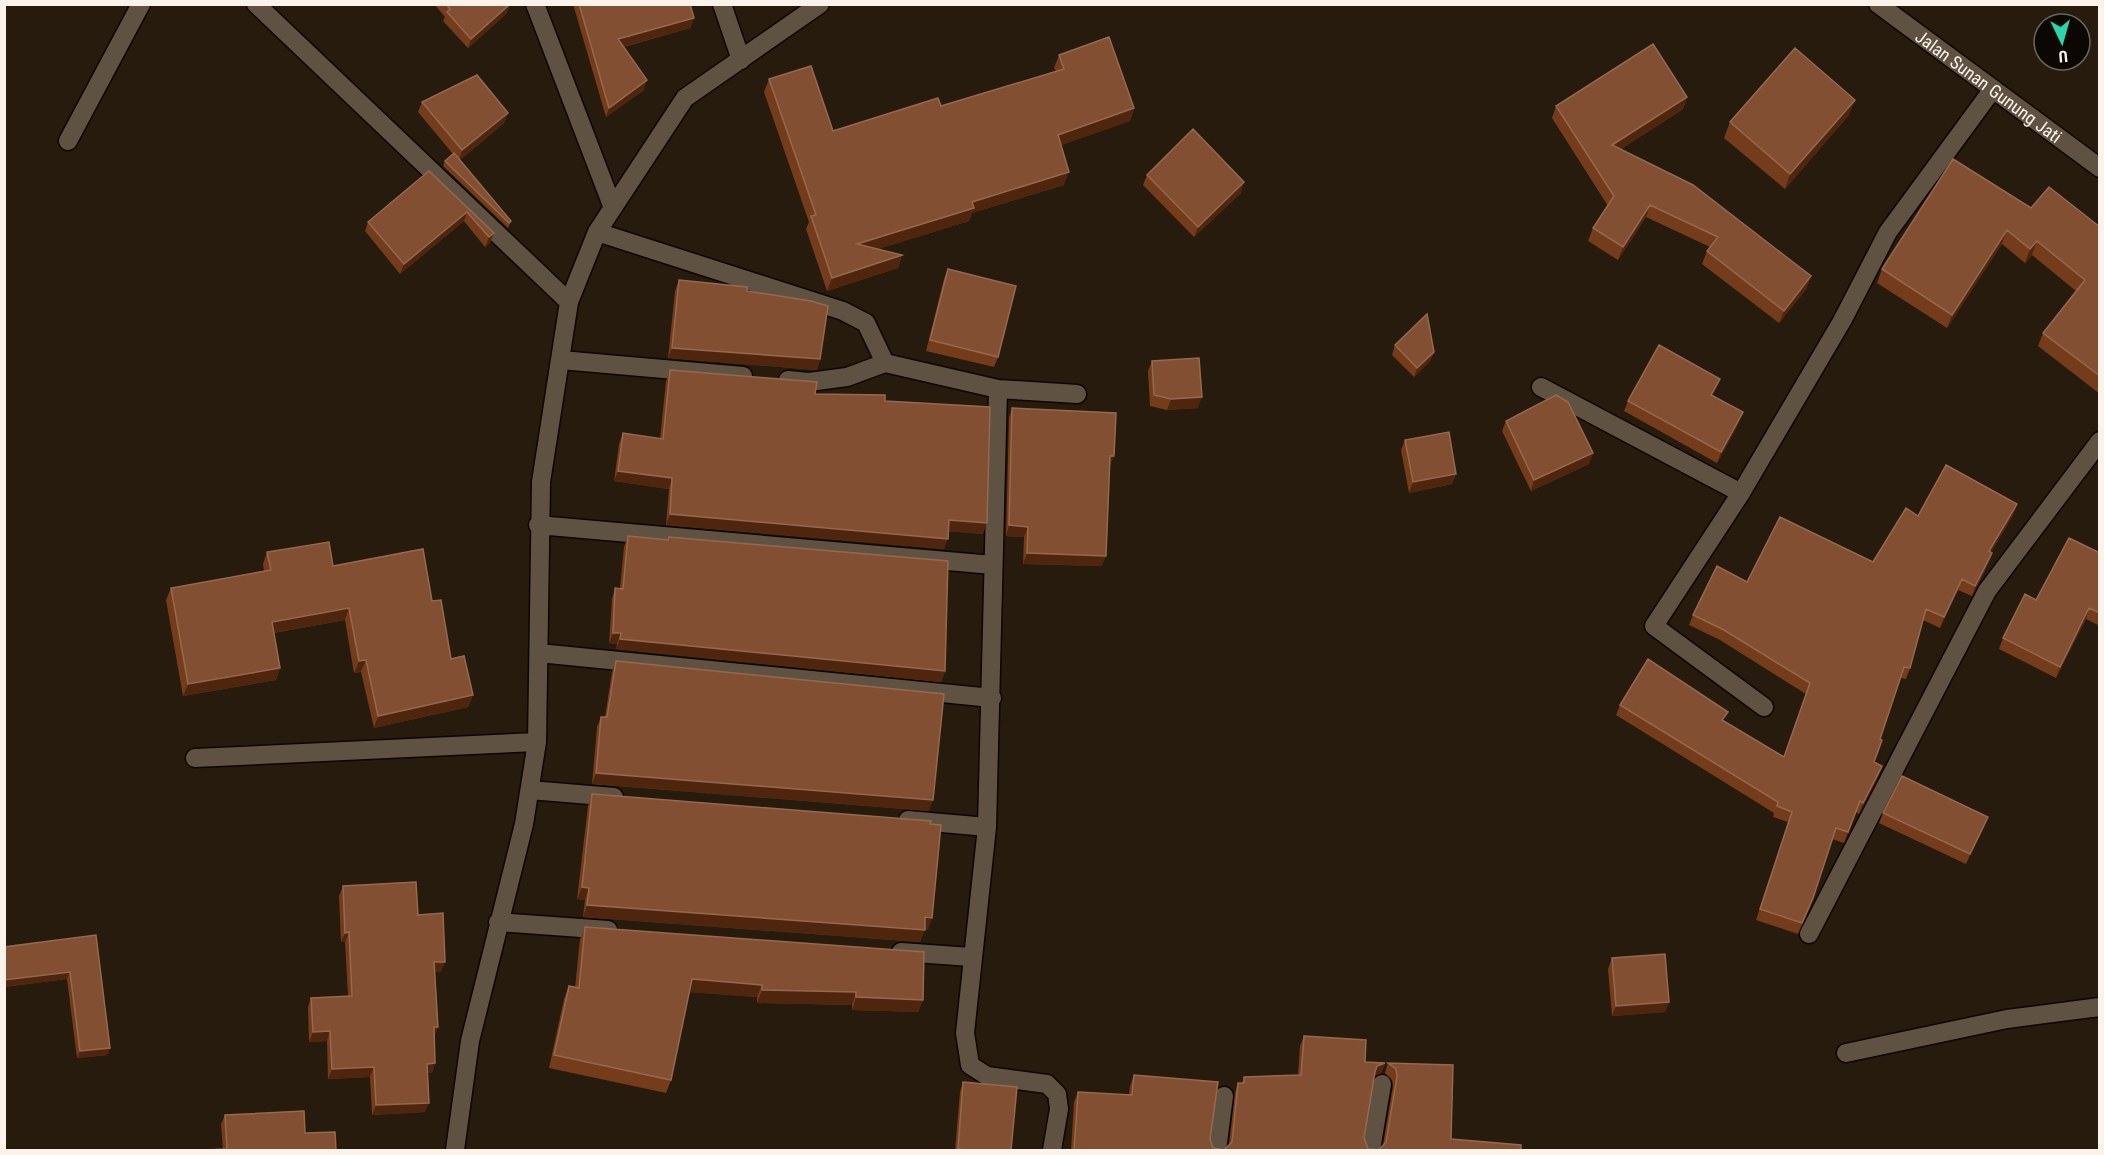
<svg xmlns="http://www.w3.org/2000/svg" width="2104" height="1155" font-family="'Roboto Condensed',sans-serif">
	<rect width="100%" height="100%" fill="#261b0c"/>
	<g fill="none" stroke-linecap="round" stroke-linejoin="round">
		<g stroke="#0f0500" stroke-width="21">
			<path id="street" d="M 256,4 L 569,302
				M 535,4 L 613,208
				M 722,4 L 741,60
				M 68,141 L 141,4
				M 597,232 L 843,311 L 866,323 L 885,363
				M 561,360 L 743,376
				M 788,380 L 809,382 L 847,377 L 885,363 L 998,389 L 1077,394
				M 1541,387 L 1741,493
				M 998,389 L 987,827 L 965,1033 L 970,1065 L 987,1076 L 1047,1084 L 1057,1094 L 1059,1109 L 1052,1150
				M 538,525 L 993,565
				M 539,653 L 992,698
				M 1764,707 L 1654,626 L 1741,493 L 1842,321 L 1888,232 L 1993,89
				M 195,758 L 537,742
				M 530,790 L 614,797
				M 908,820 L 987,827
				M 498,922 L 608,930
				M 1809,934 L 1987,591 L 2100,441
				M 901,952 L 971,957
				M 1846,1053 L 2007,1019 L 2100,1007
				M 455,1150 L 470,1041 L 524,824 L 537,742 L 541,482 L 569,302 L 597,232 L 685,98 L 820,4
				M 1217,1150 L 1224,1096
				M 1371,1150 L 1382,1084"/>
		</g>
		<g stroke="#0f0500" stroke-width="21">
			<g id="secondary">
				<path id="s1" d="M 1878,4 L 2100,168"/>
			</g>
		</g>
		<use href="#street" stroke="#5f5242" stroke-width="18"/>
		<use href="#secondary" stroke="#5f5242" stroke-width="18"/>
	</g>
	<path fill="#753c1c" d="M 434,4 L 510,4 L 506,14 L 468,48 L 443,21 L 445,17 Z
		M 573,4 L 690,4 L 694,18 L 690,28 L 624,47 L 644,90 L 606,117 Z
		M 1059,55 L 1134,108 L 1130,121 L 1061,145 L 1064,185 L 972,213 L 969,221 L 878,249 L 902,255 L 898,268 L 827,291 L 806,229 L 809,222 L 764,92 L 769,79 L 833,131 L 941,106 L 1056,71 L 1054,68 Z
		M 1687,97 L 1683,109 L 1621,149 L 1807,288 L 1779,323 L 1702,264 L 1707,251 L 1710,247 L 1646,217 L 1618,260 L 1588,241 L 1593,228 L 1608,206 L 1552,118 L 1556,106 Z
		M 422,102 L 508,113 L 504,123 L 460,160 L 511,221 L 508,228 L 443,166 L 445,161 L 453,154 L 418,112 Z
		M 1849,115 L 1785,189 L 1724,138 L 1730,122 Z
		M 429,171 L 494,233 L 490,242 L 485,247 L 464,221 L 400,274 L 365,231 L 368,222 Z
		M 1147,175 L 1241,193 L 1194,237 L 1143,185 Z
		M 2031,208 L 2100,227 L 2100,394 L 2038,346 L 2043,333 L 2076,291 L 2032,255 L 2025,263 L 2002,244 L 1947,328 L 1877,283 L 1882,269 Z
		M 948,269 L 998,357 L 994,367 L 926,351 L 944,279 Z
		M 679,280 L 747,291 L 820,359 L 817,370 L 668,358 L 675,291 Z
		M 1395,345 L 1434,352 L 1430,361 L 1414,377 L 1392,355 Z
		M 1152,361 L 1198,408 L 1167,410 L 1150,406 L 1148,371 Z
		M 670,370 L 815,394 L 885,401 L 983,534 L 948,531 L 944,549 L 666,525 L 669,489 L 614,481 L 619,444 L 623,433 L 660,439 L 666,381 Z
		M 1720,379 L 1713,395 L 1739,423 L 1717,463 L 1624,411 L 1628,401 Z
		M 1012,408 L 1102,566 L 1023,564 L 1024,537 L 1006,536 L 1009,418 Z
		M 1506,421 L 1593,453 L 1589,464 L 1531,491 L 1502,431 Z
		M 1405,440 L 1456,474 L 1452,484 L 1409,493 L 1401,450 Z
		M 2017,504 L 2013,515 L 1991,552 L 1992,553 L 1988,564 L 1972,596 L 1958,590 L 1940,628 L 1923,620 L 1910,668 L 1906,679 L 1901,678 L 1880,739 L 1874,762 L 1882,766 L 1878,777 L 1859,814 L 1856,812 L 1844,843 L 1832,839 L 1809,909 L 1798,934 L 1756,920 L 1788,822 L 1773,817 L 1774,813 L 1616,715 L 1620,705 L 1724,722 L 1784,757 L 1806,694 L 1720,640 L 1689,625 L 1693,615 L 1747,582 L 1873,562 L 1918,516 Z
		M 628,536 L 668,540 L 669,537 L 945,671 L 941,682 L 616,649 L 617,644 L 609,643 L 612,599 L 615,588 L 620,588 L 624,547 Z
		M 267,552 L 333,566 L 432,601 L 451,659 L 473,695 L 468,707 L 374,728 L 361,672 L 354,673 L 345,620 L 274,633 L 280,668 L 276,680 L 183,696 L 166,600 L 171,588 L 264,571 L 263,564 Z
		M 2100,553 L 2100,626 L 2086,619 L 2056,678 L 1999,649 L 2003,638 L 2036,600 Z
		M 616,661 L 929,811 L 592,784 L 597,727 L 601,717 L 605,717 L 612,672 Z
		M 592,794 L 928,930 L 925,929 L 920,942 L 583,917 L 585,900 L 577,899 L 588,806 Z
		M 1883,813 L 1984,827 L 1966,864 L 1879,823 Z
		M 343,886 L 418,915 L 441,972 L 435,972 L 438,1027 L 434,1036 L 435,1063 L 432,1073 L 427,1073 L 425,1112 L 372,1115 L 370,1077 L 328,1079 L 327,1041 L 309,1042 L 308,1007 L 311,998 L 348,996 L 345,942 L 341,942 L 339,896 Z
		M 585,927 L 923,1000 L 918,1012 L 852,1010 L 852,1005 L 757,1003 L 757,997 L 689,992 L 671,1080 L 666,1093 L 549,1068 L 564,999 L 569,986 L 575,988 L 580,939 Z
		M 96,935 L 108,1055 L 77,1058 L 67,979 L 4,987 L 4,947 Z
		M 1612,958 L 1669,1002 L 1665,1012 L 1612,1016 L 1608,969 Z
		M 1304,1036 L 1365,1062 L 1385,1063 L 1381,1073 L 1374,1076 L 1364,1138 L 1368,1149 L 1379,1150 L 1383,1145 L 1393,1086 L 1392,1080 L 1385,1073 L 1388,1063 L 1453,1065 L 1451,1139 L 1521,1150 L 1071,1150 L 1074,1102 L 1078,1092 L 1129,1095 L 1130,1086 L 1134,1075 L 1210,1139 L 1213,1148 L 1224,1150 L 1229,1145 L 1235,1093 L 1238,1083 L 1242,1083 L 1244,1077 L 1298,1075 L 1300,1046 Z
		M 963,1082 L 1011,1150 L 955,1150 L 960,1092 Z
		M 225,1115 L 305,1133 L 223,1150 L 221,1124 Z"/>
	<path fill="#4f260d" d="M 510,4 L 506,14 L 468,48 L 471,39 Z
		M 694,18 L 690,28 L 615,49 L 618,39 Z
		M 647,80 L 644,90 L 606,117 L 609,108 Z
		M 1687,97 L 1683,109 L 1608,157 L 1612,145 Z
		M 1855,100 L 1849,115 L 1785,189 L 1790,174 Z
		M 1134,108 L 1130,121 L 1053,148 L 1058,135 Z
		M 508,113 L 504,123 L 459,161 L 462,150 Z
		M 1069,172 L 1064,185 L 972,213 L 969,221 L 853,257 L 857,244 L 972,202 Z
		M 1244,182 L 1241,193 L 1194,237 L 1198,227 Z
		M 1650,205 L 1646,217 L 1618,260 L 1623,247 Z
		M 467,212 L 464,221 L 400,274 L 404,264 Z
		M 2007,230 L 2002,244 L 1947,328 L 1952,315 Z
		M 494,233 L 490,242 L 485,247 L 489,237 Z
		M 2037,241 L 2032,255 L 2025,263 L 2030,249 Z
		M 902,255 L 898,268 L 827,291 L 832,278 Z
		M 1811,276 L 1807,288 L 1779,323 L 1784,311 Z
		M 672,348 L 820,359 L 817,370 L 668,358 Z
		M 1434,352 L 1430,361 L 1414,377 L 1417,368 Z
		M 1720,379 L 1716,389 L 1707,405 L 1711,395 Z
		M 1202,397 L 1198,408 L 1167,410 L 1171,399 Z
		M 1743,412 L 1739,423 L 1717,463 L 1721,452 Z
		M 1593,453 L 1589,464 L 1531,491 L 1534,480 Z
		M 1110,456 L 1114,456 L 1110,466 Z
		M 618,471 L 672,478 L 669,489 L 614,481 Z
		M 1456,474 L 1452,484 L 1409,493 L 1413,482 Z
		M 2017,504 L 2013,515 L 1985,562 L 1989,551 Z
		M 670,514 L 948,539 L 944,549 L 666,525 Z
		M 949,520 L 987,523 L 983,534 L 945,531 Z
		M 1009,525 L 1028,527 L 1024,537 L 1006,536 Z
		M 1027,553 L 1106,556 L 1102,566 L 1023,564 Z
		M 1992,553 L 1988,564 L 1972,596 L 1975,586 Z
		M 1962,579 L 1958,590 L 1940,628 L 1944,617 Z
		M 349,608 L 345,620 L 267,634 L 272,622 Z
		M 2089,608 L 2086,619 L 2056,678 L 2060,667 Z
		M 613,633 L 621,633 L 617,644 L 609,643 Z
		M 620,639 L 945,671 L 941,682 L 616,649 Z
		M 366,660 L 361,672 L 354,673 L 359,661 Z
		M 280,668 L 276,680 L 183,696 L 188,684 Z
		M 473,695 L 468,707 L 374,728 L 378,716 Z
		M 1882,766 L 1878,777 L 1859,814 L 1863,803 Z
		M 596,773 L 933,800 L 929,811 L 592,784 Z
		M 1988,817 L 1984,827 L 1966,864 L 1970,854 Z
		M 582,887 L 589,888 L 585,900 L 577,899 Z
		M 1813,898 L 1809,909 L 1798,934 L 1802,923 Z
		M 587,905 L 925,930 L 920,942 L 583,917 Z
		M 925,917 L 932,918 L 928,930 L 921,929 Z
		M 349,932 L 345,942 L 341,942 L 345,933 Z
		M 434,962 L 445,962 L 441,972 L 431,972 Z
		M 70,972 L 67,979 L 4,987 L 4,980 Z
		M 692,979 L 762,985 L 757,997 L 687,992 Z
		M 762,990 L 856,992 L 852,1005 L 757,1003 Z
		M 856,997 L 923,1000 L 918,1012 L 852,1010 Z
		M 1669,1002 L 1665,1012 L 1612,1016 L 1616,1006 Z
		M 434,1027 L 438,1027 L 434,1036 Z
		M 330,1031 L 327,1041 L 309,1042 L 313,1032 Z
		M 110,1048 L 108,1055 L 77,1058 L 80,1051 Z
		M 435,1063 L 432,1073 L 423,1073 L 427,1064 Z
		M 1385,1063 L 1381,1073 L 1374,1076 L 1371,1082 L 1377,1066 Z
		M 374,1067 L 370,1077 L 328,1079 L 332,1069 Z
		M 429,1103 L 425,1112 L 372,1115 L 376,1105 Z"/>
	<path fill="#834f32" stroke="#96694f" stroke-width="1.5" d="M 446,4 L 510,4 L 471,39 L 447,12 L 450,9 Z
		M 579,4 L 690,4 L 694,18 L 618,39 L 647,80 L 609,108 Z
		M 1109,37 L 1134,108 L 1058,135 L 1069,172 L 972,202 L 974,208 L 857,244 L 902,255 L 832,278 L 811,216 L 816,215 L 769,79 L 811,66 L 833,131 L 938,98 L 941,106 L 1064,69 L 1059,55 Z
		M 1653,44 L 1687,97 L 1612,145 L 1693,185 L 1811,276 L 1784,311 L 1707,251 L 1718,237 L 1650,205 L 1623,247 L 1593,228 L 1614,196 L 1556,106 Z
		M 1795,48 L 1855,100 L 1790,174 L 1730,122 Z
		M 477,75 L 508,113 L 462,150 L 422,102 Z
		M 1193,129 L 1244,182 L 1198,227 L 1147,175 Z
		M 454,153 L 511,221 L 509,223 L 445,161 Z
		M 1953,159 L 2031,208 L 2049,187 L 2100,227 L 2100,376 L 2043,333 L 2085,280 L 2037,241 L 2030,249 L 2007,230 L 1952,315 L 1882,269 Z
		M 429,171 L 494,233 L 489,237 L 467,212 L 404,264 L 368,222 Z
		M 948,269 L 1016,286 L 998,357 L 930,340 Z
		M 679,280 L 747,287 L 747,291 L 811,301 L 828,306 L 820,359 L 672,348 Z
		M 1427,314 L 1434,352 L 1417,368 L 1395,345 Z
		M 1659,345 L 1720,379 L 1711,395 L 1743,412 L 1721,452 L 1628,401 Z
		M 1199,358 L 1202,397 L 1171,399 L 1154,395 L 1152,361 Z
		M 670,370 L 817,382 L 815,394 L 885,395 L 885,401 L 990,407 L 987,523 L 949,520 L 948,539 L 670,514 L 672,478 L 618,471 L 623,433 L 663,439 Z
		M 1556,395 L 1568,402 L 1593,453 L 1534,480 L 1506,421 Z
		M 1012,408 L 1116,413 L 1114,456 L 1110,456 L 1106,556 L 1027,553 L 1028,527 L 1009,525 Z
		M 1449,432 L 1456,474 L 1413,482 L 1405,440 Z
		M 1946,465 L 2017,504 L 1989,551 L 1992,553 L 1975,586 L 1962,579 L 1944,617 L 1926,609 L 1910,668 L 1904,667 L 1880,739 L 1882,740 L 1874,762 L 1882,766 L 1863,803 L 1860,801 L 1848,832 L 1836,828 L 1813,898 L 1802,923 L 1760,909 L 1792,812 L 1777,806 L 1778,802 L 1620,705 L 1648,659 L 1728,712 L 1722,720 L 1784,757 L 1810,683 L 1724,630 L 1693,615 L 1717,566 L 1747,582 L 1780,517 L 1873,562 L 1906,508 L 1918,516 Z
		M 628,536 L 668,540 L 669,537 L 948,561 L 945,671 L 620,639 L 621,633 L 613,633 L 615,588 L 623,589 Z
		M 2069,538 L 2100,553 L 2100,613 L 2089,608 L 2060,667 L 2003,638 L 2025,594 L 2036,600 Z
		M 329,542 L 333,566 L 423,549 L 432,601 L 441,600 L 451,659 L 464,656 L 473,695 L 378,716 L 366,660 L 359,661 L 349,608 L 272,622 L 280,668 L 188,684 L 171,588 L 271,570 L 267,552 Z
		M 616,661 L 944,694 L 933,800 L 596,773 L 601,717 L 607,717 Z
		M 1902,776 L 1988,817 L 1970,854 L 1883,813 Z
		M 592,794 L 931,821 L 930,824 L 941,825 L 932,918 L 925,917 L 925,930 L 587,905 L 589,888 L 582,887 Z
		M 416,882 L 418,915 L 443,913 L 445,962 L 434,962 L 438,1027 L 434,1027 L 435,1063 L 427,1064 L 429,1103 L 376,1105 L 374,1067 L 332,1069 L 330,1031 L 313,1032 L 311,998 L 352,996 L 349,932 L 345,933 L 343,886 Z
		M 585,927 L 924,952 L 923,1000 L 856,997 L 856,992 L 762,990 L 762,985 L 692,979 L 671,1080 L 554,1055 L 569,986 L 579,988 Z
		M 96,935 L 110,1048 L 80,1051 L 70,972 L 4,980 L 4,947 Z
		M 1665,954 L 1669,1002 L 1616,1006 L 1612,958 Z
		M 1304,1036 L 1366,1040 L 1365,1062 L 1385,1063 L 1377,1066 L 1375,1072 L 1364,1138 L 1368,1149 L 1379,1150 L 1386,1142 L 1397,1076 L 1396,1069 L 1388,1063 L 1453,1065 L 1451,1139 L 1521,1145 L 1521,1150 L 1074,1150 L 1078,1092 L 1132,1095 L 1134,1075 L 1218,1082 L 1210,1139 L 1213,1148 L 1224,1150 L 1232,1142 L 1238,1083 L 1244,1083 L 1244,1077 L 1301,1075 Z
		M 963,1082 L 1017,1087 L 1011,1150 L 968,1150 L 958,1149 Z
		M 304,1111 L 305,1133 L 335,1132 L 336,1150 L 206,1150 L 227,1149 L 225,1115 Z"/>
	<g text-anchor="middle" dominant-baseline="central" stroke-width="4.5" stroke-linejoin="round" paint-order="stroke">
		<g font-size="18" fill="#fbf2e9" stroke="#0b0703">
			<text stroke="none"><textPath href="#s1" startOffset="138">Jalan Sunan Gunung Jati</textPath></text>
		</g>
	</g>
	<rect width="2104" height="1155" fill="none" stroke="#fbf2e9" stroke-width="12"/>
	<g transform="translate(2062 42) rotate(175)"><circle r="28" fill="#0b0703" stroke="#6b655f" stroke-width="1.5"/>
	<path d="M0-4.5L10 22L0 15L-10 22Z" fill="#2bd5ac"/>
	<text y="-9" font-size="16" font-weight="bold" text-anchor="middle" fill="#fbf2e9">U</text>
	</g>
</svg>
